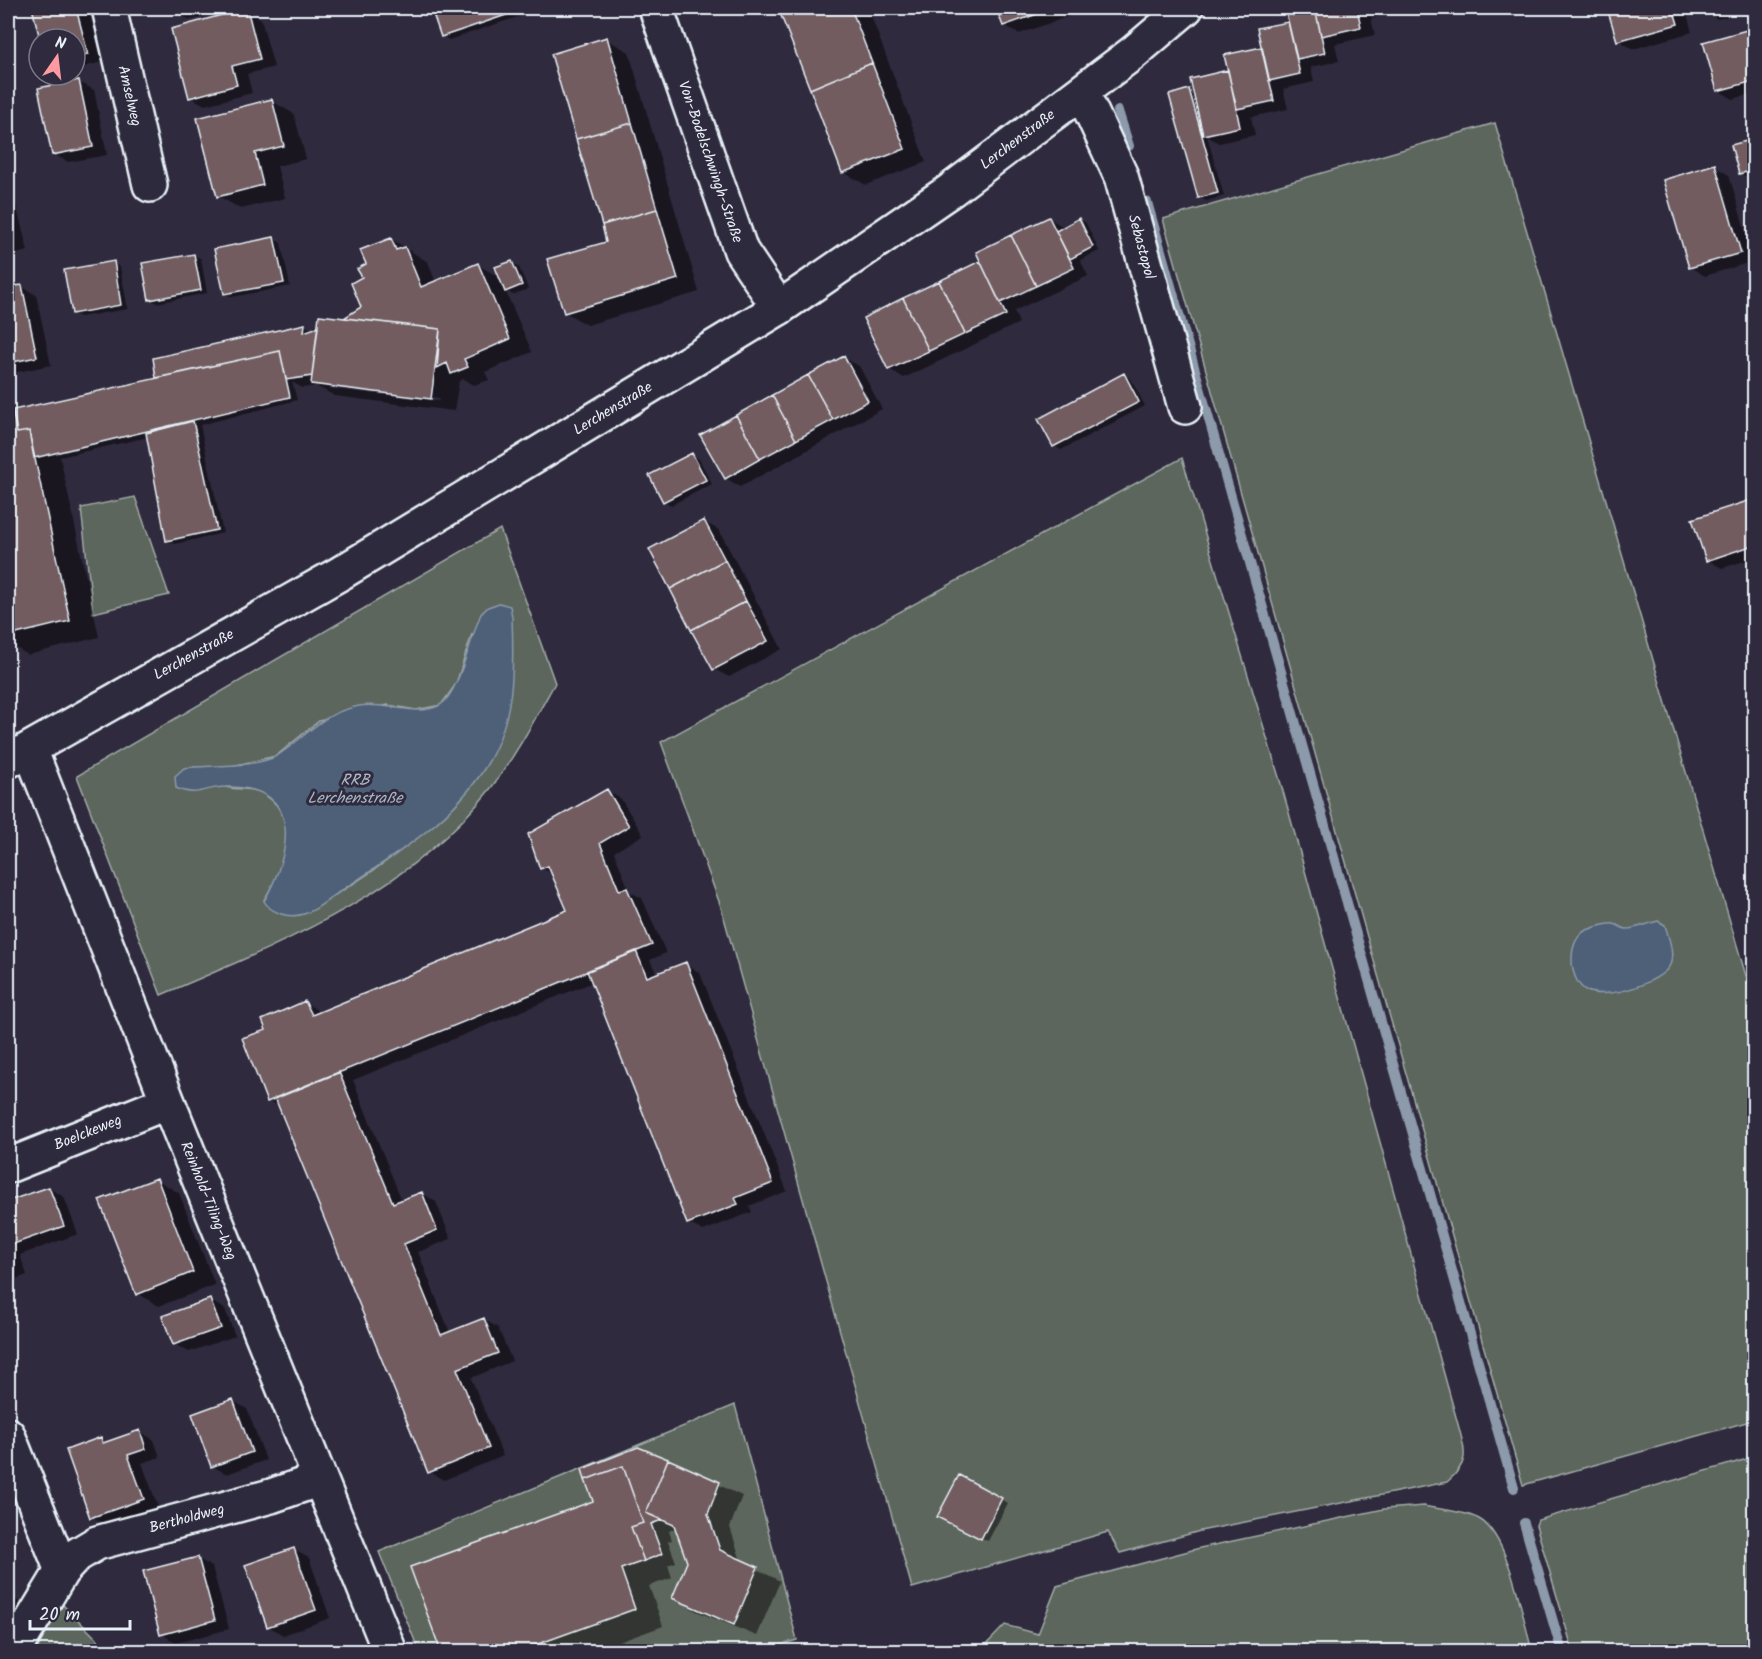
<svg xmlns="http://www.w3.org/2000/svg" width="1762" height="1659" font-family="Kalam,sans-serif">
	<rect width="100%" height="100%" fill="#2f2a3d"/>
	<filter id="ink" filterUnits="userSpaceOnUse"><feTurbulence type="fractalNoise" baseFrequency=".0167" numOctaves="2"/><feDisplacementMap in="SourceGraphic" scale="12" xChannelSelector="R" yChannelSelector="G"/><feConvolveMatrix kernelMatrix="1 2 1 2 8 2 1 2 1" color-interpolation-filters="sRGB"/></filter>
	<g filter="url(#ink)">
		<path fill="#5b665b" stroke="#a2acaa" stroke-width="1.5" fill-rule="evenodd" d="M 1495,123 L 1754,1003 L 1754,1420 L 1523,1485 L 1163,219 Z
			M 1182,458 L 1281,784 L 1459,1428 C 1466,1454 1469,1463 1447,1482 L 1200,1531 L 1120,1553 L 1108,1532 L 912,1588 L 721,907 L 661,742 Z
			M 135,497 L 169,595 L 93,613 L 81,508 Z
			M 500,529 L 555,683 C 535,719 516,755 491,788 C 408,894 280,944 161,995 L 77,776 ZM 472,634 L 468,789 C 421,841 361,882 300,915 L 264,900 C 283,869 304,817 262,793 C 250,786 233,791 222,786 C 212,781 203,773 195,767 L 223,768 L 276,756 L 319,721 L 388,705 L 416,710 L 441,705 L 456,684 Z
			M 735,1405 L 797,1640 L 757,1652 L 419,1651 L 379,1552 Z
			M 1754,1457 L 1754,1651 L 1573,1651 L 1536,1525 L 1538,1520 Z
			M 1424,1506 C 1441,1510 1465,1511 1479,1519 C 1509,1535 1523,1619 1532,1651 L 980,1651 L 1005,1625 L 1038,1634 L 1057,1586 L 1200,1548 L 1384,1509 Z
			M 61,1603 L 109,1651 L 36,1652 Z"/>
		<path fill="#4e6078" stroke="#8c9aab" stroke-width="1.5" d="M 499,603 L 510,606 L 512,616 C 514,669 515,719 486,766 C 453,820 394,856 342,890 C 330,898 314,913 299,915 C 287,918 270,912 264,901 C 292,853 304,785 226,787 C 205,787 198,798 176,788 L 175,776 L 184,768 C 208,765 257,768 278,755 C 308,736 319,714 359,706 C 385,701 416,718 440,705 C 459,694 471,635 481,614 L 488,607 Z
			M 1658,921 L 1665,925 C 1668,936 1675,953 1670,965 C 1661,983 1606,1000 1587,991 C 1568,982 1566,938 1587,930 C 1594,927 1608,923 1614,924 C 1619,925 1622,929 1627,929 C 1636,929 1649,923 1658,921 Z"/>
		<path fill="#0007" fill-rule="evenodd" d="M 33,8 L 88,8 L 102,62 L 75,69 L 75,39 L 41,39 Z
			M 168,8 L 244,8 L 245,10 L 261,19 L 274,67 L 247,74 L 252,93 L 205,105 L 190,97 L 225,13 L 190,20 Z
			M 432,8 L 544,8 L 449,40 L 442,36 Z
			M 780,8 L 868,8 L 926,162 L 866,185 L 843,172 Z
			M 998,8 L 1066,8 L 1069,16 L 1019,34 L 1004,25 Z
			M 1286,8 L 1403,8 L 1404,10 L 1371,18 L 1375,35 L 1335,44 L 1339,61 L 1311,67 L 1314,82 L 1283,89 L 1288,109 L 1251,117 L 1255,135 L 1219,143 L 1207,136 L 1224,196 L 1206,201 L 1199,197 L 1189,91 L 1195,95 L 1263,48 L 1259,30 L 1290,23 Z
			M 1608,8 L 1685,8 L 1692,32 L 1633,49 L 1618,40 Z
			M 1702,8 L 1754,8 L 1754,10 L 1717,19 Z
			M 1754,30 L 1754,93 L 1733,99 L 1718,90 L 1705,43 Z
			M 606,39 L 629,52 L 699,292 L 587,325 L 565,312 L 608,243 Z
			M 79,82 L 94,90 L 107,155 L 68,162 L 53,154 Z
			M 272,101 L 294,114 L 306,159 L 277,166 L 285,198 L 241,209 L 218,196 Z
			M 1754,140 L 1754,175 L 1747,177 L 1740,173 L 1733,146 Z
			M 1714,166 L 1729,175 L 1754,261 L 1705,276 L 1690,267 Z
			M 8,187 L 12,189 L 28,251 L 8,256 Z
			M 1049,218 L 1065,228 L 1079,219 L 1086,223 L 1099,251 L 1080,260 L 1088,276 L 1014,311 L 1019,323 L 904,378 L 889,369 L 865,318 L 982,262 Z
			M 274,239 L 281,243 L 290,286 L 232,297 L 225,293 Z
			M 391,239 L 428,262 L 436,283 L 478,265 L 502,279 L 512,263 L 519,267 L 528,289 L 513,295 L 505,290 L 532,352 L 485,372 L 489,380 L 474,385 L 463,379 L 459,381 L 454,411 L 335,396 L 316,386 L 302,388 L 292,382 L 297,400 L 200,425 L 223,533 L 175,544 L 168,540 L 148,437 L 60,457 L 99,637 L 28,655 L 8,643 L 8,403 L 21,410 L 157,379 L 155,360 L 304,325 L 313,330 L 345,319 L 363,308 L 368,265 ZM 334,386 L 439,398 L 439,401 L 334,389 Z
			M 194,255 L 201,259 L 207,293 L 157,303 L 150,299 Z
			M 113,263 L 120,267 L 128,309 L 80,317 L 73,313 Z
			M 21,286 L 36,295 L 51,365 L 8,374 L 8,289 Z
			M 844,358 L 859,366 L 882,409 L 740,487 L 726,478 Z
			M 1124,375 L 1131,379 L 1145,406 L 1061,450 L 1054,446 Z
			M 692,455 L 699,459 L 712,484 L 671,505 L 664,501 Z
			M 1754,500 L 1754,558 L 1722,568 L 1707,560 L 1694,520 Z
			M 704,522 L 719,530 L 782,649 L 729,677 L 714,669 Z
			M 607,791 L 621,799 L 643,835 L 614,852 L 630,892 L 642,898 L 666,953 L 650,960 L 657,975 L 686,964 L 700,973 L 787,1191 L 749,1206 L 752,1212 L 703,1231 L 688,1223 L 593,982 L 353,1080 L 402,1201 L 422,1193 L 436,1202 L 451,1239 L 418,1252 L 450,1333 L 484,1319 L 498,1328 L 512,1361 L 471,1378 L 503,1456 L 444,1480 L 429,1472 L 281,1108 L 269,1101 L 268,1030 L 305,1002 L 321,1013 L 569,911 L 554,875 L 542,868 Z
			M 157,1180 L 179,1193 L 215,1285 L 159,1306 L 137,1293 Z
			M 49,1188 L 64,1197 L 78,1234 L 20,1255 L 27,1275 L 16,1279 L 8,1274 L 8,1203 Z
			M 210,1301 L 225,1309 L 235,1336 L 189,1352 L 174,1344 Z
			M 233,1401 L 247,1409 L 266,1460 L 227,1474 L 212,1466 Z
			M 139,1431 L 154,1440 L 160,1457 L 142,1463 L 158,1507 L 106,1525 L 91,1516 L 101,1439 L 108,1443 Z
			M 667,1460 L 742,1496 L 730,1527 L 741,1561 L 780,1581 L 757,1636 L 696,1611 L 674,1598 L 689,1562 L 676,1528 L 669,1531 L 672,1540 L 668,1541 L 676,1562 L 668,1565 L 672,1578 L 649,1586 L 663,1626 L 591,1652 L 442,1652 L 595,1502 Z
			M 1001,1499 L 1008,1503 L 988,1541 L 946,1520 Z
			M 294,1550 L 309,1558 L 330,1618 L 283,1635 L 268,1626 Z
			M 197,1558 L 212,1567 L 229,1629 L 176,1643 L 162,1634 Z
			M 8,1595 L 24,1605 L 8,1637 Z"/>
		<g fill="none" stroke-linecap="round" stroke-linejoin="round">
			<path stroke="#8c9aab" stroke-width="10" d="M 1118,111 L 1129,146
				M 1147,202 L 1514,1488
				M 1524,1523 L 1562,1652"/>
		</g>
		<path fill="#725c60" stroke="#e8f1f8" stroke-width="1.5" d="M 32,8 L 76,8 L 88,54 L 75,57 L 75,39 L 40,39 Z
			M 247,8 L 260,59 L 232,66 L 237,85 L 189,98 L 171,29 Z
			M 431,8 L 527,8 L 441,37 Z
			M 778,8 L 851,8 L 872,63 L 810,89 Z
			M 996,8 L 1054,8 L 1003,26 Z
			M 1285,8 L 1315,8 L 1325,53 L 1297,59 Z
			M 1315,8 L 1357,8 L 1361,27 L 1321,36 Z
			M 1607,8 L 1673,8 L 1678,24 L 1617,41 Z
			M 1288,22 L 1300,74 L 1269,81 L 1257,28 Z
			M 1754,28 L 1754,81 L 1717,91 L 1703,42 Z
			M 607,37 L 632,123 L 576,139 L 551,54 Z
			M 1262,47 L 1274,101 L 1237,109 L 1224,55 Z
			M 872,63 L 905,149 L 842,173 L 810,89 Z
			M 1228,70 L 1240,127 L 1203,135 L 1190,79 Z
			M 79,80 L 93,147 L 52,155 L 38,88 Z
			M 1189,89 L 1218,193 L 1198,198 L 1169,95 Z
			M 272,99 L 284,146 L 255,153 L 263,185 L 217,197 L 197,118 Z
			M 632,123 L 657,209 L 602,225 L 576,139 Z
			M 1754,139 L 1754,170 L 1739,174 L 1731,145 Z
			M 1715,164 L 1741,253 L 1689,268 L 1663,180 Z
			M 657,209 L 678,279 L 564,313 L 547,259 L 606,242 L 602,225 Z
			M 1049,217 L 1074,268 L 1036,286 L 1011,235 Z
			M 1079,218 L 1093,247 L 1070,259 L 1056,231 Z
			M 1011,235 L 1036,286 L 1000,303 L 976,252 Z
			M 274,237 L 284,283 L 224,294 L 214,249 Z
			M 391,238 L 396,250 L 405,247 L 421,287 L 478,263 L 510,339 L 464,359 L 468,367 L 451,374 L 447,363 L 437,368 L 440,329 L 344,318 L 361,307 L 351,283 L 362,277 L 357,269 L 366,264 L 360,250 Z
			M 194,254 L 201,290 L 149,300 L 142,263 Z
			M 114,261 L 121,305 L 72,314 L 64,270 Z
			M 512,261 L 522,285 L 505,292 L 495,267 Z
			M 980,261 L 1006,315 L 965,334 L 939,281 Z
			M 939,281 L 965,334 L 929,351 L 903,298 Z
			M 22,285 L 37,357 L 8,363 L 8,287 Z
			M 903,298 L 929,351 L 888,370 L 863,318 Z
			M 319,315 L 440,329 L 431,399 L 311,384 Z
			M 305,324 L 304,332 L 318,327 L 312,376 L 286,380 L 280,351 L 156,378 L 153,358 Z
			M 280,351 L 290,397 L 34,458 L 29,431 L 17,433 L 13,410 Z
			M 844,356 L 868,401 L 833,420 L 808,375 Z
			M 1124,373 L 1139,402 L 1053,447 L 1038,419 Z
			M 808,375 L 833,420 L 796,440 L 772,395 Z
			M 772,395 L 796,440 L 760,459 L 736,415 Z
			M 10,401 L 17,433 L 29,431 L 70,621 L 8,636 L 8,402 Z
			M 736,415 L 760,459 L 725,479 L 700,435 Z
			M 193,421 L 217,530 L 166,541 L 146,433 Z
			M 692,453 L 706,480 L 663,502 L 649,475 Z
			M 1754,499 L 1754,545 L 1706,561 L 1692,519 Z
			M 704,520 L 725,560 L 670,589 L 649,549 Z
			M 725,560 L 746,601 L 691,630 L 670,589 Z
			M 746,601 L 768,641 L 713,670 L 691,630 Z
			M 607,789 L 629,826 L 600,843 L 619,890 L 627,888 L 652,945 L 267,1102 L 242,1038 L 266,1030 L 262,1020 L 305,1001 L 312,1015 L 567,910 L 548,866 L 540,869 L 528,834 Z
			M 636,951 L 647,977 L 686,962 L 773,1183 L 735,1198 L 738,1204 L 687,1224 L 587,971 Z
			M 339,1072 L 393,1203 L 422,1192 L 437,1230 L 404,1244 L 441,1335 L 484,1318 L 498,1353 L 457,1369 L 489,1448 L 428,1473 L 275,1098 Z
			M 157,1178 L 193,1272 L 136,1295 L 99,1200 Z
			M 49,1187 L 64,1226 L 8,1246 L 8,1201 Z
			M 210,1299 L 221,1328 L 173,1345 L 162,1316 Z
			M 233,1399 L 252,1452 L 211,1467 L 192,1414 Z
			M 140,1430 L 146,1449 L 128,1455 L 144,1499 L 90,1518 L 66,1450 L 101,1437 L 103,1443 Z
			M 638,1447 L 668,1459 L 646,1513 L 662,1520 L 651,1524 L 662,1554 L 644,1561 L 631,1527 L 643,1523 L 623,1466 L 585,1480 L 582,1469 Z
			M 668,1459 L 720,1482 L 708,1514 L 720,1550 L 758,1567 L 734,1625 L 672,1598 L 687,1562 L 674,1525 L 646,1513 Z
			M 623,1466 L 643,1523 L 631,1527 L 644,1561 L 621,1569 L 635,1609 L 516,1652 L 441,1652 L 410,1567 L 593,1501 L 585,1480 Z
			M 959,1475 L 1002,1498 L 981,1539 L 937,1517 Z
			M 294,1548 L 316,1610 L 267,1627 L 245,1565 Z
			M 198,1557 L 215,1620 L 160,1635 L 143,1571 Z"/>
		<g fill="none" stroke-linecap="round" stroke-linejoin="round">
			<g stroke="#e8f1f8" stroke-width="38">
				<path id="street" d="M 109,8 L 150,185
					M 656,8 L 741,251 L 779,308
					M 1082,92 L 1121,176 L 1185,407
					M 30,749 L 168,1102 L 390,1652
					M 8,1166 L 168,1102
					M 8,1435 L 62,1571
					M 13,1652 L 62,1571 L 77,1555 L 97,1543 L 271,1496 L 320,1479"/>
			</g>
			<g stroke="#e8f1f8" stroke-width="38">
				<path id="secondary" d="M 8,761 L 339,574 L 779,308 L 951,190 L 1133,53 L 1186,8"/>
			</g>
			<use href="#street" stroke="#2f2a3d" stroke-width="33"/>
			<use href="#secondary" stroke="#2f2a3d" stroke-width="33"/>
		</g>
	</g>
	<g text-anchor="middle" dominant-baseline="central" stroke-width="6" stroke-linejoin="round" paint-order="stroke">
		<g font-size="15" fill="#e8f1f8" stroke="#2f2a3d">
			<text transform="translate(129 96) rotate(77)">Amselweg</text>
			<text transform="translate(1018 140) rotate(-37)">Lerchenstraße</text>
			<text transform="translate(710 162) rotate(71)">Von-Bodelschwingh-Straße</text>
			<text transform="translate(1141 247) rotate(75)">Sebastopol</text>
			<text transform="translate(613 409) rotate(-31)">Lerchenstraße</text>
			<text transform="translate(194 655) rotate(-29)">Lerchenstraße</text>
			<text transform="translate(88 1133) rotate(-22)">Boelckeweg</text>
			<text transform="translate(208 1201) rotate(68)">Reinhold-Tiling-Weg</text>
			<text transform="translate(187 1519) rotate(-15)">Bertholdweg</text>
		</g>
		<g font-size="16" font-style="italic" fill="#aab7c5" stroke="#2f2a3d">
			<text x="355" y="780">RRB<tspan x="355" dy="18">Lerchenstraße</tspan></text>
		</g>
	</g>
	<rect width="1762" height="1659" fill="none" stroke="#2f2a3d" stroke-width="30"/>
	<rect x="15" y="15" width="1732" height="1629" fill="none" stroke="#e8f1f8" stroke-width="2" filter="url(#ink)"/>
	<g transform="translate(57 57) rotate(14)"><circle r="28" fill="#2f2a3d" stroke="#797a88" stroke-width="1.5"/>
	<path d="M0-4.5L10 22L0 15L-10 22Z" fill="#ff9aa2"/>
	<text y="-9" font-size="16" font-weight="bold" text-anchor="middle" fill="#e8f1f8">N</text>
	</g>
	<path d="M30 1620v9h100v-9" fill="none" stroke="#e8f1f8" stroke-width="3"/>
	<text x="39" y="1620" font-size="18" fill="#e8f1f8" stroke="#2f2a3d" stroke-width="4.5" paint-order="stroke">20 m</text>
</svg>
